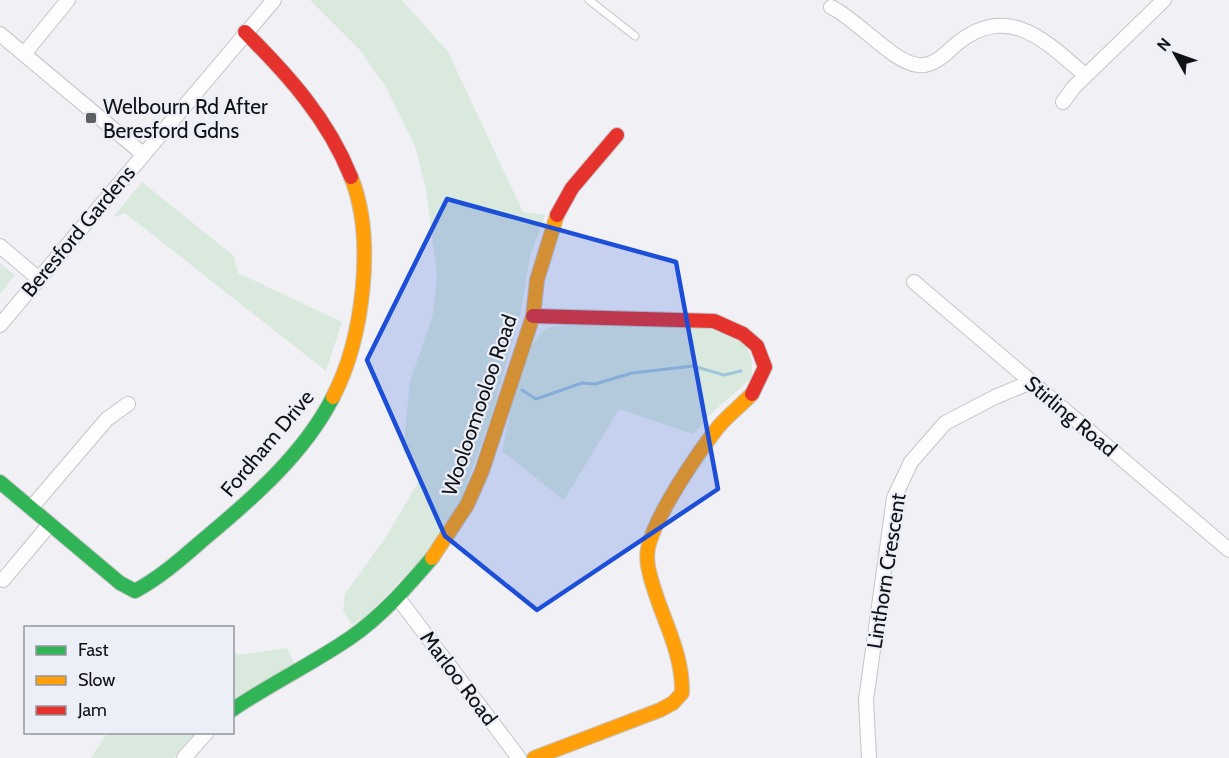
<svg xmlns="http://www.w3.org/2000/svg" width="1229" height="758" font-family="Cabin,sans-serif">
	<rect width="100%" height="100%" fill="#f0f0f5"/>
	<path fill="#d9e9de" d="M 310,0 L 402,0 L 448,52 L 523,212 L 545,215 L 530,256 L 521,311 L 491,417 L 459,505 L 431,549 L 368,614 L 352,625 L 343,611 L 345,594 L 384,540 L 419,481 L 403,450 L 410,382 L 433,314 L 437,276 L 426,189 L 415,146 L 387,89 L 360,50 Z
		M 142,182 L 234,256 L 238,273 L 342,322 L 326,371 L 125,213 L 113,217 Z
		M 0,263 L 15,275 L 0,294 Z
		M 566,325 L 706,326 L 745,344 L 752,360 L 752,378 L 715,410 L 693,434 L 619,409 L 564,500 L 502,451 C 509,421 520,343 548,328 C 552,326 561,326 566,325 Z
		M 287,648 L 295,665 L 233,703 L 232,651 L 239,655 Z
		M 108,732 L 197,732 L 197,733 L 174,758 L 91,758 Z"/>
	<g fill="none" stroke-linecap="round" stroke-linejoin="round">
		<path stroke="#a0c5da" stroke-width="3" d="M 522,390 L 536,399 L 582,383 L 595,384 L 632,373 L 693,366 L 724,375 L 741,371"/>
		<g stroke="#c5c5c9" stroke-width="9">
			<path id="lane" d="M 589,0 L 635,36"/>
		</g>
		<g stroke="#c5c5c9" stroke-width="16">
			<path id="street" d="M 831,7 C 857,19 892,62 918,65 C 931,67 944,56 953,47 C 1006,0 1045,40 1086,76
				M 0,34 L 143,154
				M 24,54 L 68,0
				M 1063,102 L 1074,87 L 1164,0
				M 0,246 L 39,279
				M 914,282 L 1229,550
				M 0,325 L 274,0
				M 31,508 L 107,419 L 128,404
				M 3,580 L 50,524
				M 398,598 L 519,758
				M 184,758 L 207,732
				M 869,758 L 866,700 L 894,498 L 911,462 L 945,423 L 995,397 L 1031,382"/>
		</g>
		<g stroke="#c5c5c9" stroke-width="16">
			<path id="fast" d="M 0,482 L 120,583 L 135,591 C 161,577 182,558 204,539 C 252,499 304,454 333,397
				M 232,710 C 270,684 312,664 350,638 C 382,616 407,587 432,558"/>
		</g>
		<g stroke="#c5c5c9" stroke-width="16">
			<path id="slow" d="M 333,397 C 363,339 376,239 351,177
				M 432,558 L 467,505 L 482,471 L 533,316 L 537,280 L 557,215
				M 534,758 L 660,710 L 673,703 L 682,693 C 683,650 660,616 650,575 C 647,565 646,554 649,544 C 659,510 697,454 719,426 C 729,415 741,405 752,394"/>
		</g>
		<g stroke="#c5c5c9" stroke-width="16">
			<path id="jam" d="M 245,32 C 288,75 328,119 351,177
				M 557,215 L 572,188 L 617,135
				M 533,316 L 714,321 L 743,334 L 757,346 L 765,367 L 752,394"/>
		</g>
		<use href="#lane" stroke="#fdfdfe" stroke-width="7"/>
		<use href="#street" stroke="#fdfdfe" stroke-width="14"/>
		<use href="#fast" stroke="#30b455" stroke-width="14"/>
		<use href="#slow" stroke="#ff9f0a" stroke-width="14"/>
		<use href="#jam" stroke="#e5322d" stroke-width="14"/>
	</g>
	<path fill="#1d4ed8" fill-opacity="0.2" stroke="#1d4ed8" stroke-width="4.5" stroke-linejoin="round" d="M 447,199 L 676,262 L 718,489 L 537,610 L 445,536 L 367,360 Z"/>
	<rect fill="#5f6063" stroke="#edeff8" stroke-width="2" x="85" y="112" width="12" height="12" rx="3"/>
	<g text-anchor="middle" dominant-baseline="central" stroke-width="4.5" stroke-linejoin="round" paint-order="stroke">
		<g font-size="21" fill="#111215" stroke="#edeff8" text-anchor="start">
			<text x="103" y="106">Welbourn Rd After<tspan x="103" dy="24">Beresford Gdns</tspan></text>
		</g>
		<g font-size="21" fill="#111215" stroke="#edeff8">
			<text transform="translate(78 231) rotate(-50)">Beresford Gardens</text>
			<text transform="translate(479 405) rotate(-71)">Wooloomooloo Road</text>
			<text transform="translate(1071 416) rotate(40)">Stirling Road</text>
			<text transform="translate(267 443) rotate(-50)">Fordham Drive</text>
			<text transform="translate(886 571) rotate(-81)">Linthorn Crescent</text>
			<text transform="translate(459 678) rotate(53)">Marloo Road</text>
		</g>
	</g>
	<rect x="24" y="626" width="210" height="108" fill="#edeff8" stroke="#95979d" stroke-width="1.5"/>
	<rect x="36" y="646" width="30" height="9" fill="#30b455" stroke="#95979d" stroke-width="1.5"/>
	<text x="78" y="656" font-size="18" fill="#111215">Fast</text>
	<rect x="36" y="676" width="30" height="9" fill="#ff9f0a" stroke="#95979d" stroke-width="1.5"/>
	<text x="78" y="686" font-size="18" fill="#111215">Slow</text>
	<rect x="36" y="706" width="30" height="9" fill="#e5322d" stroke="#95979d" stroke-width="1.5"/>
	<text x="78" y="716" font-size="18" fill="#111215">Jam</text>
	<g transform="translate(1175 54) rotate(310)" stroke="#edeff8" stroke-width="4.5" paint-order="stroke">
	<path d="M0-4.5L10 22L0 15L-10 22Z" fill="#111215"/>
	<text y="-9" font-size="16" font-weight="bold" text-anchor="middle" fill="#111215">N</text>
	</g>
</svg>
